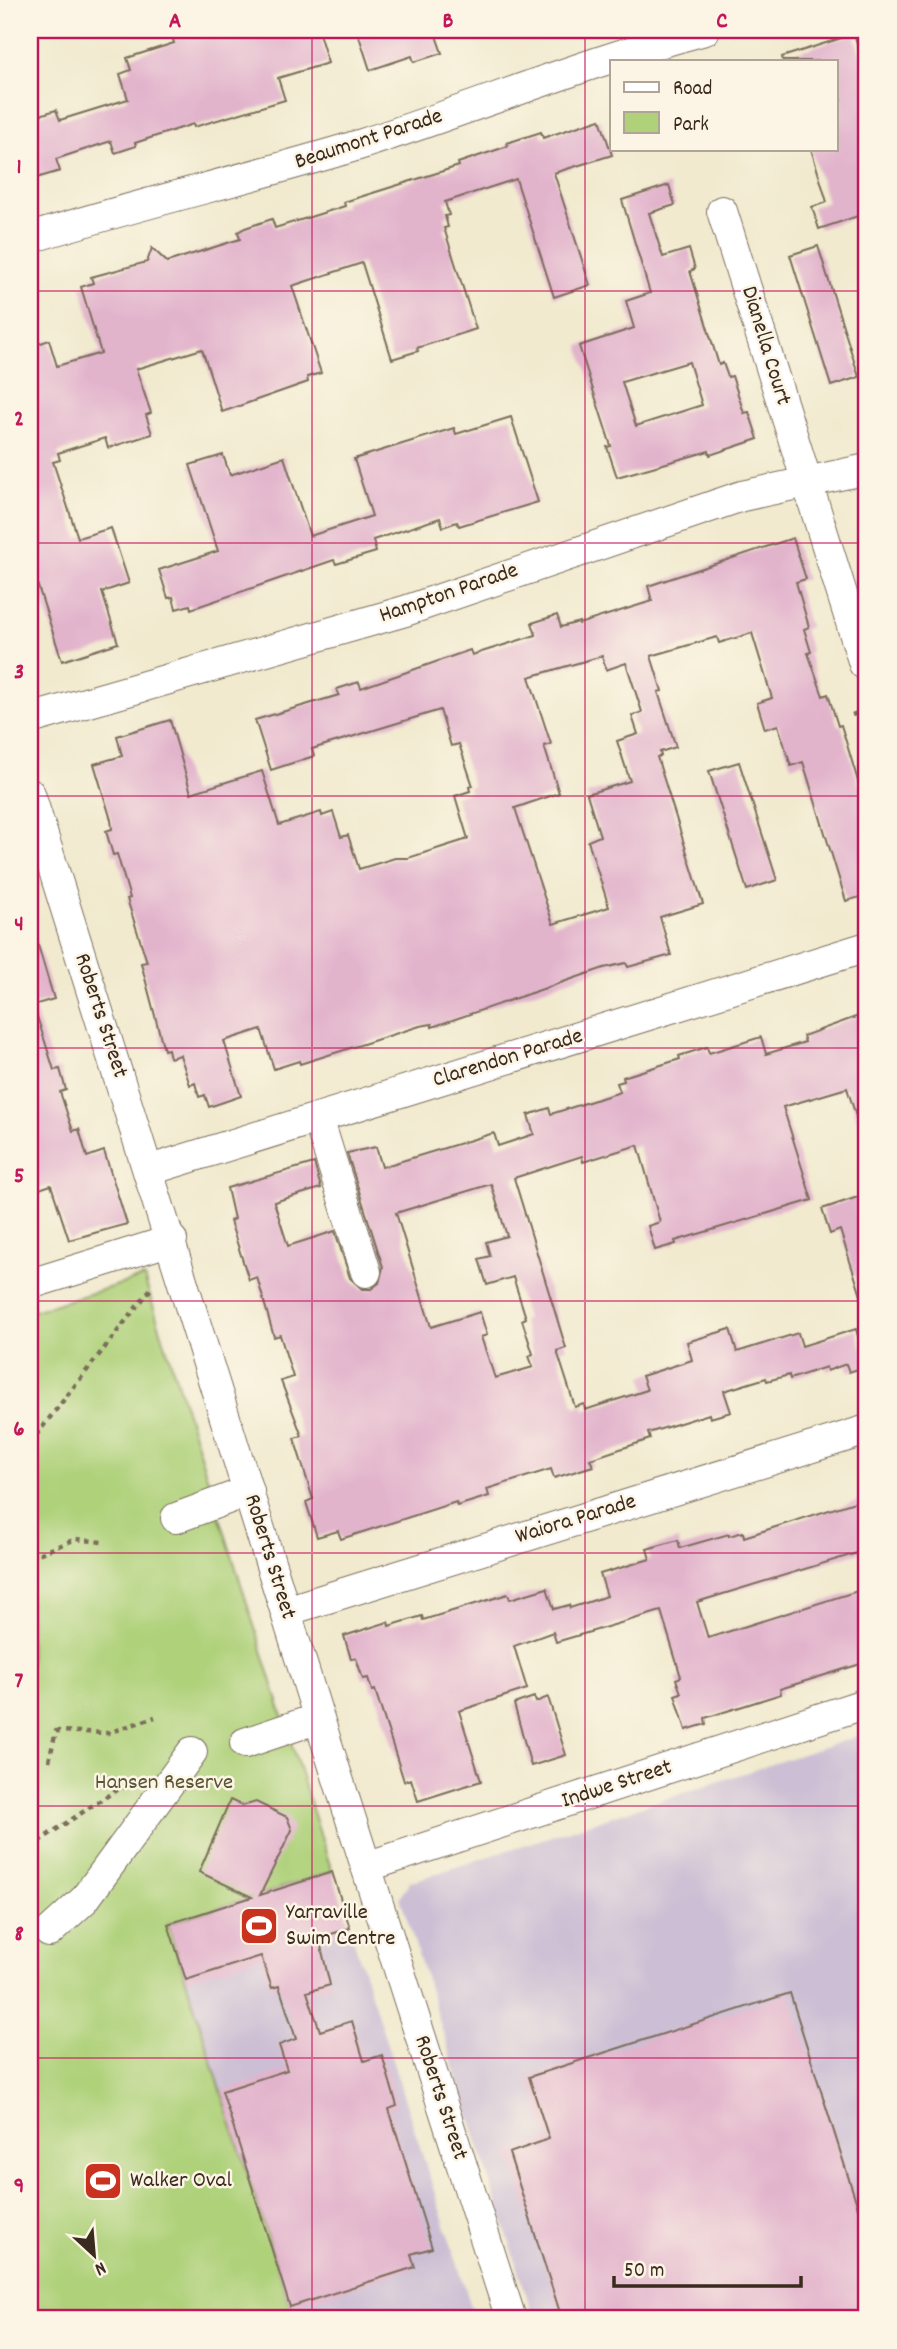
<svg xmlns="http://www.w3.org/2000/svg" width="897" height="2349" font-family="Dekko,sans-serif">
	<rect width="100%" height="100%" fill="#fcf5e5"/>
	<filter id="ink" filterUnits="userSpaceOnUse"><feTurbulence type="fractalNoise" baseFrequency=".0143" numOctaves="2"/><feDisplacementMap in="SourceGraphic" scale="14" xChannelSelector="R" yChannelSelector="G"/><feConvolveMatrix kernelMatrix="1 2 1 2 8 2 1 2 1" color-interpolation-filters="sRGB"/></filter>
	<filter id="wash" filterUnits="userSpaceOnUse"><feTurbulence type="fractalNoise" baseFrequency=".00686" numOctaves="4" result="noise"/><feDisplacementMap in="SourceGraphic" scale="28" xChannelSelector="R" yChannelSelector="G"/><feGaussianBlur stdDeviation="1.57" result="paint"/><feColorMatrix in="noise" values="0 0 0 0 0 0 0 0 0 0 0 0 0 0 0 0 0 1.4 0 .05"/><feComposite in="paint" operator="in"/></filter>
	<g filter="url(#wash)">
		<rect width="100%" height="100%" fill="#f1eacf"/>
		<path fill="#ccbed4" d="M 867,1733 L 867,2319 L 534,2319 L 400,1897 L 410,1882 Z
			M 332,1872 L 475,2319 L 294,2319 L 168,1924 Z"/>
		<path fill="#afd17a" stroke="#757e4c" stroke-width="2" d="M 144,1277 L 332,1872 L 168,1924 L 294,2319 L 30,2319 L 30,1312 Z"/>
		<g id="blocks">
			<path fill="#e2b4cc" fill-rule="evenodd" d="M 170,30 L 318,30 L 328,63 L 278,78 L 285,100 L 194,127 L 193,124 L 135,143 L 136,146 L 115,153 L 111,141 L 56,159 L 60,171 L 30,180 L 30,118 L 56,110 L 60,120 L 128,99 L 120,74 L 131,70 L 127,58 L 174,43 Z
				M 357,30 L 434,30 L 442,53 L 414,62 L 412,56 L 370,70 Z
				M 854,34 L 867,76 L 867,213 L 819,229 L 812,207 L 827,202 L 811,149 L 836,149 L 836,102 L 841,100 L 836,83 L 836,61 L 783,61 L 782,57 Z
				M 600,119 L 612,155 L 554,173 L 590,285 L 554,297 L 516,179 L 445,202 L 449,215 L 445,216 L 448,227 L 444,228 L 476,329 L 417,348 L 418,351 L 392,359 L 362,263 L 292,286 L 321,373 L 307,377 L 308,382 L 222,412 L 202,349 L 136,369 L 151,413 L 146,415 L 152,434 L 108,448 L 105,438 L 58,453 L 60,460 L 53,462 L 78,538 L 111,528 L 129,583 L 102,592 L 118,643 L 62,661 L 34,574 L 30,575 L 30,347 L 49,340 L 57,366 L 101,353 L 81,287 L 93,283 L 91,277 L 147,262 L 152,248 L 167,262 L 240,239 L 238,232 L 245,228 L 272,219 L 275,228 L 345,206 L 344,202 L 459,166 L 458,163 L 508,146 L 507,143 L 541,132 L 543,138 Z
				M 669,185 L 675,205 L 649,213 L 663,257 L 689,249 L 695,269 L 690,271 L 719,365 L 723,363 L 728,377 L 732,376 L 744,413 L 749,412 L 758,439 L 710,455 L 709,451 L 617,477 L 607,447 L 611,446 L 579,346 L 634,328 L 626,301 L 650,293 L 622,200 ZM 689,362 L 702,405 L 636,426 L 622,382 Z
				M 818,246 L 859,377 L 831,386 L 790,255 Z
				M 511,417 L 538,502 L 459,526 L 457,522 L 443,527 L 440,518 L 373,540 L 376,552 L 336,564 L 334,560 L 191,609 L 190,605 L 176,609 L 173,597 L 168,598 L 159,570 L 218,551 L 190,465 L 223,455 L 230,475 L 284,457 L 310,536 L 372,516 L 354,459 L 454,428 L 456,434 Z
				M 793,538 L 806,579 L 796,582 L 809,627 L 804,629 L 811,652 L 808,653 L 823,696 L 828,694 L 838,726 L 841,725 L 867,811 L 867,895 L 846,901 L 803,762 L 791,766 L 778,725 L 765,729 L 757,703 L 772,698 L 752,633 L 719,643 L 717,637 L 651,656 L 662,691 L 658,692 L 676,747 L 660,752 L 661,756 L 657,757 L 703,904 L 660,917 L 671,955 L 628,967 L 626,963 L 604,968 L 432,1027 L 432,1024 L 420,1026 L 300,1064 L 299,1061 L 274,1069 L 261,1029 L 224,1041 L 241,1096 L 209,1107 L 205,1095 L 199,1097 L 195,1083 L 190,1085 L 180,1055 L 170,1058 L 168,1049 L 164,1050 L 141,963 L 147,962 L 127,899 L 130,898 L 117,854 L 113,855 L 106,831 L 112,829 L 111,820 L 94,764 L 122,756 L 117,736 L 170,720 L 191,793 L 262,771 L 279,825 L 321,812 L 322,816 L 333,812 L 341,837 L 348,835 L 359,869 L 395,858 L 408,858 L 468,839 L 455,796 L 470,791 L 469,787 L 473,786 L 459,744 L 451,746 L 440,710 L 312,749 L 314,756 L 271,770 L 255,720 L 339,695 L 337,689 L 359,682 L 361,688 L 470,650 L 472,655 L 536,635 L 532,623 L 557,615 L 561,627 L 579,622 L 579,624 L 652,601 L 648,586 ZM 602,656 L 606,670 L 626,663 L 642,712 L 632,716 L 638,734 L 617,741 L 630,781 L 587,794 L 600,836 L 588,841 L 609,907 L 553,924 L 515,808 L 559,793 L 544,746 L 551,744 L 529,677 Z
				M 739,762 L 777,880 L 747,890 L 709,771 Z
				M 35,935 L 54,999 L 30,1006 L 30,936 Z
				M 34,1007 L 54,1070 L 60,1069 L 66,1090 L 60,1092 L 73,1131 L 79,1129 L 87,1157 L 104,1151 L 127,1224 L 69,1240 L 51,1185 L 30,1192 L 30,1008 Z
				M 867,1013 L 867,1138 L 863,1138 L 847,1088 L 783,1107 L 812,1200 L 675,1241 L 676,1244 L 655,1250 L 648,1226 L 660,1222 L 638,1145 L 583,1162 L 582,1156 L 514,1178 L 566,1348 L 557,1351 L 575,1407 L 584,1404 L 585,1410 L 647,1390 L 642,1376 L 692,1360 L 687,1342 L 730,1329 L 737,1352 L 798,1333 L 802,1346 L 856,1329 L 867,1366 L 849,1372 L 846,1364 L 827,1371 L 826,1367 L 790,1379 L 789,1375 L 767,1381 L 766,1378 L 724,1391 L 731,1412 L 710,1418 L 709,1414 L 648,1433 L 650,1439 L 590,1459 L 593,1466 L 554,1478 L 551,1469 L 487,1489 L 489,1496 L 457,1506 L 456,1502 L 341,1539 L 338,1531 L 317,1537 L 306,1502 L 313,1499 L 294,1438 L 302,1436 L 281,1381 L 293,1377 L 280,1335 L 274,1337 L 257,1277 L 249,1280 L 230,1221 L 234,1219 L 227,1188 L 314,1163 L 321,1188 L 274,1202 L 288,1246 L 335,1231 L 350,1278 L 362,1289 L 371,1289 L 379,1283 L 383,1267 L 347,1153 L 376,1147 L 382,1167 L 494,1133 L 498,1146 L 534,1134 L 528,1115 L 549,1108 L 551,1114 L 620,1092 L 617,1083 L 624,1081 L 623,1077 L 680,1059 L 679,1056 L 707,1047 L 709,1053 L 761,1037 L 766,1054 L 805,1042 L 803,1036 ZM 491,1184 L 507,1236 L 486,1242 L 490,1256 L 479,1259 L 487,1285 L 513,1277 L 526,1318 L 522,1320 L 533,1354 L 529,1356 L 533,1367 L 495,1378 L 481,1337 L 487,1335 L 480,1312 L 431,1327 L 396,1213 Z
				M 867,1194 L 867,1301 L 863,1302 L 840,1230 L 830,1234 L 822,1209 Z
				M 867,1498 L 867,1550 L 697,1602 L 708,1638 L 867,1588 L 867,1662 L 780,1689 L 781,1694 L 705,1718 L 706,1724 L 686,1730 L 675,1695 L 681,1693 L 676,1679 L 681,1677 L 661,1611 L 556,1642 L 553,1632 L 514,1646 L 527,1689 L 459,1711 L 481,1781 L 418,1801 L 411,1779 L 404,1781 L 375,1690 L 372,1691 L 368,1678 L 363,1679 L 356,1658 L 351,1659 L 344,1636 L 388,1622 L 389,1626 L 422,1616 L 423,1620 L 508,1594 L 510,1599 L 547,1588 L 554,1609 L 569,1605 L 570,1608 L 607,1596 L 600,1574 L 650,1559 L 647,1549 L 678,1540 L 680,1548 L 729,1534 L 729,1536 L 743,1532 L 744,1537 Z
				M 534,1697 L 536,1702 L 548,1697 L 566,1755 L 531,1766 L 514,1704 Z
				M 230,1800 L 243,1806 L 256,1802 L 287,1817 L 292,1830 L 260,1895 L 332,1872 L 350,1928 L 319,1938 L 330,1985 L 307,1992 L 320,2031 L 352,2021 L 364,2061 L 382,2055 L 397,2106 L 389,2109 L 432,2248 L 411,2254 L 415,2267 L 290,2307 L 222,2091 L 287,2070 L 279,2045 L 296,2039 L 279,1986 L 272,1988 L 261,1956 L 186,1980 L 168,1924 L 252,1897 L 199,1872 Z
				M 790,1993 L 867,2236 L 867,2319 L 562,2319 L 509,2153 L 549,2139 L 529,2077 Z"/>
		</g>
	</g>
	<g filter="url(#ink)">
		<use href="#blocks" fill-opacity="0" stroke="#7b6d5c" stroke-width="2"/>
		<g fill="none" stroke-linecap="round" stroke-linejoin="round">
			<g stroke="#7b6d5c" stroke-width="32">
				<path id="minor" d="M 722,211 L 864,664
					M 30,238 C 140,203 252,178 362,144 C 477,107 588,61 705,30
					M 30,719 L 405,611 L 742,496 L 867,469
					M 30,794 L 331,1757 L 511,2319
					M 318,1118 L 366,1272
					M 150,1170 L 867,947
					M 30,1284 L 172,1240
					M 176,1518 L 249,1491
					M 286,1611 L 867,1430
					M 245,1743 L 319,1718
					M 366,1867 L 867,1703
					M 49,1932 L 84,1900 L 192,1752"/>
			</g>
			<path stroke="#7b6d5c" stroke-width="4.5" stroke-dasharray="5 5" stroke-linecap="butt" d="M 852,715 L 867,710
				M 30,1443 L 153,1286
				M 30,1557 L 76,1539 L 102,1542
				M 49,1761 L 56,1731 L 108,1733 L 155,1717
				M 30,1847 L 115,1791 L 130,1785 L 136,1786"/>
			<use href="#minor" stroke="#fff" stroke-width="30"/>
		</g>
	</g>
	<path fill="none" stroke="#c2185b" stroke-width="2" stroke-opacity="0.55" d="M 312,30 L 312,2319M 585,30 L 585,2319M 30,291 L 867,291M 30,543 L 867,543M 30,796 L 867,796M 30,1048 L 867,1048M 30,1301 L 867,1301M 30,1553 L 867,1553M 30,1806 L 867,1806M 30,2058 L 867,2058"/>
	<defs>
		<g id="stadium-square" transform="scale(2.0125)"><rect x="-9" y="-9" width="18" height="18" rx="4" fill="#c8321e" stroke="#fcf5e5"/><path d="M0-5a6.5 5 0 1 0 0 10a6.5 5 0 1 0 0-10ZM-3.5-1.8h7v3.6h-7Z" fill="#fff"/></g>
	</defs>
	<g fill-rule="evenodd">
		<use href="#stadium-square" x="259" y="1926"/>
		<use href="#stadium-square" x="103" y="2181"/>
	</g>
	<g text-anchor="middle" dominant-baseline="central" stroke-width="5" stroke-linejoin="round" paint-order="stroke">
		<g font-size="23" fill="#3b2a1e" stroke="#fcf5e5">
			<text transform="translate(369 140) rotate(-18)">Beaumont Parade</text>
			<text transform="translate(765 346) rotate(73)">Dianella Court</text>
			<text transform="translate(449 594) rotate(-19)">Hampton Parade</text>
			<text transform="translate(100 1016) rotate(72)">Roberts Street</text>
			<text transform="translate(508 1059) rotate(-17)">Clarendon Parade</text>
			<text transform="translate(576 1520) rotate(-17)">Waiora Parade</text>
			<text transform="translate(269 1557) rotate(73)">Roberts Street</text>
			<text transform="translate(617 1785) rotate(-18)">Indwe Street</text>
			<text transform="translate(440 2098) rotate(72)">Roberts Street</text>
		</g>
		<g font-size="23" fill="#585435" stroke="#fcf5e5">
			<text x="164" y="1783">Hansen Reserve</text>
		</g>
		<g font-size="23" fill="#3b2a1e" stroke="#fcf5e5" text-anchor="start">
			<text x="286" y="1913">Yarraville<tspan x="286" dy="26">Swim Centre</tspan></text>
			<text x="130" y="2181">Walker Oval</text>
		</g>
	</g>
	<rect width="897" height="2349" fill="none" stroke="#fcf5e5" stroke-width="77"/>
	<rect x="610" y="60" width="228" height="91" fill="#fcf5e5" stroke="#afa495" stroke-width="2"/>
	<rect x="624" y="82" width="35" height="10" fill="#ffffff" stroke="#afa495" stroke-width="2"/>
	<text x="673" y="94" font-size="21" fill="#3b2a1e">Road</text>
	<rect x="624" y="112" width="35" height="21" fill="#afd17a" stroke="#afa495" stroke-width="2"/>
	<text x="673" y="130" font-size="21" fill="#3b2a1e">Park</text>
	<g transform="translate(94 2255) rotate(154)" stroke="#fcf5e5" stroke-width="5" paint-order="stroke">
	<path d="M0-5L12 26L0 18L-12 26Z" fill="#3b2a1e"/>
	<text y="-10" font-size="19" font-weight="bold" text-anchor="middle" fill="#3b2a1e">N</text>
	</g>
	<path d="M614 2276v10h187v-10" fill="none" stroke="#3b2a1e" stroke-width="3.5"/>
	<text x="624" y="2276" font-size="21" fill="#3b2a1e" stroke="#fcf5e5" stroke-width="5" paint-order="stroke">50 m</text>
	<rect x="38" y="38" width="820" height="2272" fill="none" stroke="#c2185b" stroke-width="2.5"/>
	<g font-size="23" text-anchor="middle" font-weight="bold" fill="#c2185b">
		<text x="175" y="27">A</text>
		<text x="448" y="27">B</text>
		<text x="722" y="27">C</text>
		<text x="19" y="173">1</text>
		<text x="19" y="425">2</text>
		<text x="19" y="678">3</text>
		<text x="19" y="930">4</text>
		<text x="19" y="1182">5</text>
		<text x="19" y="1435">6</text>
		<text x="19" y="1687">7</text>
		<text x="19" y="1940">8</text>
		<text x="19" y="2192">9</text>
	</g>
</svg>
